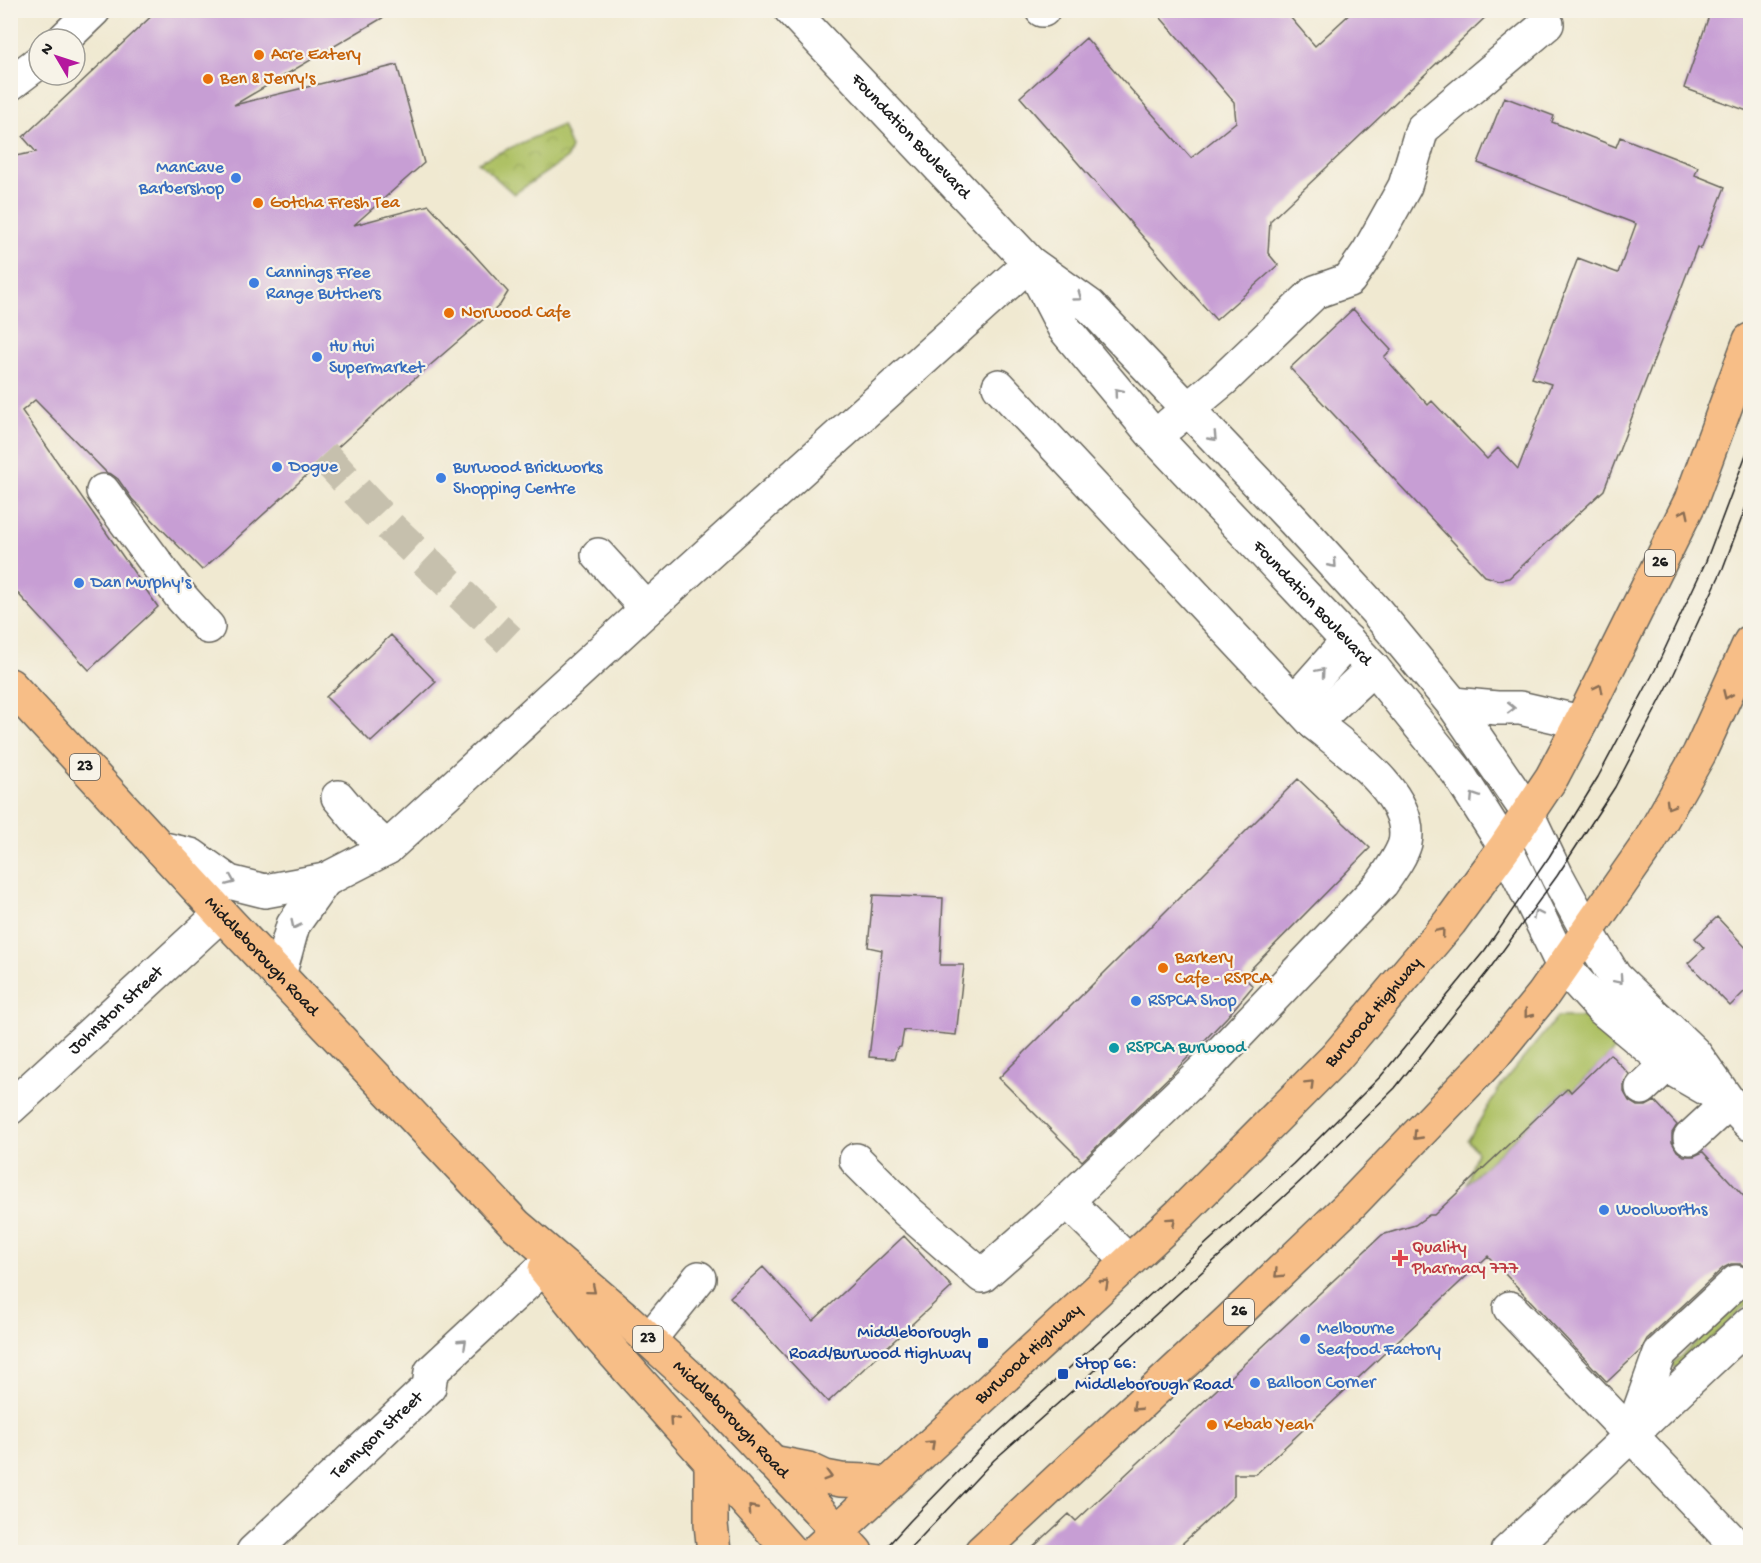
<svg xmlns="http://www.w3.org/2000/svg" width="1761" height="1563" font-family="'Gochi Hand',sans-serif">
	<defs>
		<pattern id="park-crowns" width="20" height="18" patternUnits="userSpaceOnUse" patternTransform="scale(1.5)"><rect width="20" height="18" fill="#aec165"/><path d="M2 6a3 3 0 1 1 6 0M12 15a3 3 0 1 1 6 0" fill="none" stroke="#95a557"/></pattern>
	</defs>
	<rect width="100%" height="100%" fill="#f7f3e8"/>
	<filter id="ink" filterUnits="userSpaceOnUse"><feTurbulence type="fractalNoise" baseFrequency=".0167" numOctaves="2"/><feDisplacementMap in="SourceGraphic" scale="12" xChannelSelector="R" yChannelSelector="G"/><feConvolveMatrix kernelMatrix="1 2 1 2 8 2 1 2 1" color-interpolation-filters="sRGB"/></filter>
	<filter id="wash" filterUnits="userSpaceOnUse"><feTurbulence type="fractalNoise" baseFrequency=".008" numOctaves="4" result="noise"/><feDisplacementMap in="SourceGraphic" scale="24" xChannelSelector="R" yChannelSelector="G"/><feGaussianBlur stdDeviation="1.35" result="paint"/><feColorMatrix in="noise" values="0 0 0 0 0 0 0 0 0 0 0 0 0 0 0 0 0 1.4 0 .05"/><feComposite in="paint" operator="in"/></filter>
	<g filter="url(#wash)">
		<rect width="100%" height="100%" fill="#f0e9d1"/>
		<path fill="#aec165" stroke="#656e40" stroke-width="1.5" d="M 1557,1017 L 1587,1017 L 1620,1045 L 1571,1092 L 1568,1088 L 1466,1184 L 1477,1152 L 1468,1140 L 1500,1087 Z
			M 1749,1294 L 1750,1302 L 1679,1369 L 1671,1365 Z"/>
		<path fill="url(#park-crowns)" stroke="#656e40" stroke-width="1.5" d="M 562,125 L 571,148 L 567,158 L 514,194 L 478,162 Z"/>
		<g id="blocks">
			<path fill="#c79ed4" d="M 158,10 L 396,10 L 234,105 L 397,65 L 424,163 L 354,225 L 429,205 L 508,292 L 500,305 L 391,399 L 202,570 L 132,499 L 118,479 L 111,474 L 107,473 L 35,400 L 22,411 L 158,607 L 89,670 L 10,585 L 10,157 L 36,152 L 23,137 Z
				M 1154,10 L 1284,10 L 1315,46 L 1354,10 L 1493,10 L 1270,221 L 1268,253 L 1278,265 L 1216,320 L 1020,97 L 1086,38 L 1191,158 L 1236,122 L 1234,102 Z
				M 1711,10 L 1750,10 L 1750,112 L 1684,88 Z
				M 1504,97 L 1554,116 L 1552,122 L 1616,147 L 1620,137 L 1698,167 L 1695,175 L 1725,187 L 1701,249 L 1697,247 L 1604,490 L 1509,578 L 1498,580 L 1485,576 L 1290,368 L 1353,309 L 1391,350 L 1384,357 L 1428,405 L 1432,401 L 1487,459 L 1498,448 L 1518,469 L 1551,384 L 1532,378 L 1578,258 L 1618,273 L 1636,224 L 1478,163 Z
				M 391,635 L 436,682 L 371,742 L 326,697 Z
				M 1298,779 L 1370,848 L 1243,977 L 1253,986 L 1227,1017 L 1171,1075 L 1082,1161 L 999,1078 Z
				M 873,895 L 943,898 L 940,965 L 964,965 L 956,1035 L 904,1030 L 901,1047 L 897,1048 L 894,1059 L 869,1057 L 882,950 L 868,947 Z
				M 1717,917 L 1750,952 L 1750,986 L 1730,1006 L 1688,963 L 1704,948 L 1695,938 Z
				M 1610,1054 L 1629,1074 L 1624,1083 L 1624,1092 L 1629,1101 L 1637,1106 L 1646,1106 L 1655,1101 L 1677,1125 L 1672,1133 L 1672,1142 L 1677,1151 L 1684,1156 L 1694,1156 L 1703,1152 L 1750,1203 L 1750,1271 L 1741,1264 L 1731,1264 L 1723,1268 L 1647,1339 L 1641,1350 L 1607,1382 L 1488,1256 L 1256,1474 L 1234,1474 L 1234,1496 L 1173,1552 L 1028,1552 L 1069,1514 L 1076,1521 L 1382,1235 L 1415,1225 L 1429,1215 L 1434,1215 L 1568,1088 L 1571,1092 Z
				M 904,1236 L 952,1287 L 828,1402 L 730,1297 L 763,1267 L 813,1321 Z"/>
		</g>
	</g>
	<g filter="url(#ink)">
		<use href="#blocks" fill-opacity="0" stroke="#66645b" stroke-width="1.5"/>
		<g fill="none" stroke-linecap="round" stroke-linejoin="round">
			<path stroke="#c6c0ad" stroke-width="33" stroke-dasharray="33 16" stroke-linecap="butt" d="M 323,455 L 390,527 L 509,640"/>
			<g stroke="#66645b" stroke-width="36">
				<g id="minor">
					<path id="s1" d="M 791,10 L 1030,263 L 1090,306 L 1294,521 L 1376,611 L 1453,704 L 1524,807 L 1557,876 L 1587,931 L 1615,977 L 1695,1054 L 1729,1102 L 1750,1124"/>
					<path d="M 1042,10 L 1043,10"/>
					<path d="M 64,39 L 94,10"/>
					<path d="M 10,84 L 39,62"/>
					<path id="s2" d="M 1034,270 L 1064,328 L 1155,437 L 1373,668 L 1458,773 L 1505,847 L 1563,966 L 1600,1007 L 1679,1073 L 1719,1096"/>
					<path d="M 1170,424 L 1223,380 L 1315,292 L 1349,280 L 1369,251 L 1405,186 L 1422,129 L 1547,24"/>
					<path d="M 103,491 L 182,598 L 208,627"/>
					<path d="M 598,555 L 647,609"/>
					<path d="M 1294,702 L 1348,641"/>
					<path d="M 1453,704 L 1497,708 L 1520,708 L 1581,722"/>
					<path d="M 1314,723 L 1373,668"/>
					<path d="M 338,797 L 359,822 L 387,848"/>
					<path d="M 160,848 L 191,855 L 229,882 L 265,891 L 325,880 L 387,848 L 647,609 L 1030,263"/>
					<path d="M 279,976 L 293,925 L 325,880"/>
					<path d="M 1642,1088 L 1668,1064"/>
					<path id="s3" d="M 10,1108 L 221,914"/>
					<path d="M 1690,1138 L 1729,1102"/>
					<path d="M 856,1160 L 907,1211 L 982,1276 L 1067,1201 L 1208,1066 L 1382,883 C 1390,871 1401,857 1405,843 C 1415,795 1346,749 1314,723 L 999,386"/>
					<path d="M 1067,1201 L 1128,1261"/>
					<path d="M 1510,1308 L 1729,1538"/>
					<path d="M 649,1340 L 699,1278"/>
					<path d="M 1632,1431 L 1660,1353 L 1736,1282"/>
					<path id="s4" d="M 253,1552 L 429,1387 L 431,1372 L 544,1267"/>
					<path d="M 1507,1552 L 1750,1323"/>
				</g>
			</g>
			<g stroke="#66645b" stroke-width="36">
				<g id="major">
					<path id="s5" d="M 10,685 L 221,914 L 516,1225 L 624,1317 L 705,1391 L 819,1511 L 856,1552"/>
					<path d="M 545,1269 L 597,1334 L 791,1552"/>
				</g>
			</g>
			<g stroke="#66645b" stroke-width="36">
				<g id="highway">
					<path d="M 772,1462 L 808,1469 L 825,1477 L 841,1480 L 867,1481 L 888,1484"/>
					<path d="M 711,1463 L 711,1524 L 714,1552"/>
					<path id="s6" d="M 815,1552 L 1180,1214 L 1336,1057 L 1450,922 L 1505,847 L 1552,777 L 1581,722 L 1691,500 L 1750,340"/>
					<path d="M 981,1552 L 1231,1319 L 1351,1204 L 1494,1055 L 1543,995 L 1648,844 L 1699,754 L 1750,642"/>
				</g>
			</g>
			<use href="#minor" stroke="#fff" stroke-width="33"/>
			<use href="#major" stroke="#f7be87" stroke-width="33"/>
			<use href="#highway" stroke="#f7be87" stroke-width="33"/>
			<path stroke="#1c1c1c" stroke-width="1.5" d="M 882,1552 L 910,1521 L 982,1447 L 1163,1283 L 1293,1164 L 1381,1076 L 1485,950 L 1549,857 L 1598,777 L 1655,670 L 1706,561 L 1750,444
				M 907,1552 L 994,1460 L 1090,1375 L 1305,1177 L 1395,1088 L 1488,971 L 1557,876 L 1615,787 L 1672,678 L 1723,568 L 1750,496"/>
		</g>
		<defs><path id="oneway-chevron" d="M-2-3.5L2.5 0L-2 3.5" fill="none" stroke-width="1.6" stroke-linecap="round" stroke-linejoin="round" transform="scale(1.5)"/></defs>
		<g stroke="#999">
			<use href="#oneway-chevron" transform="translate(1078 297) rotate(36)"/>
			<use href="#oneway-chevron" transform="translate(1118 392) rotate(-130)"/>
			<use href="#oneway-chevron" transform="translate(1213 437) rotate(46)"/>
			<use href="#oneway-chevron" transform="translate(1333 564) rotate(48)"/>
			<use href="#oneway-chevron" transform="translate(1321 672) rotate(-49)"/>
			<use href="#oneway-chevron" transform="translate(1511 708) rotate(1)"/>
			<use href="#oneway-chevron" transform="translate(1474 797) rotate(-123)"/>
			<use href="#oneway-chevron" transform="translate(231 881) rotate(23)"/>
			<use href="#oneway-chevron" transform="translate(1537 914) rotate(-115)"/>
			<use href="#oneway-chevron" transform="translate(295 925) rotate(116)"/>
			<use href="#oneway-chevron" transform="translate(1619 980) rotate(49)"/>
			<use href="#oneway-chevron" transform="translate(463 1343) rotate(-43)"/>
		</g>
		<g stroke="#8a6d52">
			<use href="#oneway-chevron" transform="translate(1685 513) rotate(-64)"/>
			<use href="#oneway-chevron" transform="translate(1599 688) rotate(-63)"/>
			<use href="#oneway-chevron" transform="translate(1727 695) rotate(114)"/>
			<use href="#oneway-chevron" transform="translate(1670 805) rotate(120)"/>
			<use href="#oneway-chevron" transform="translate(1441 932) rotate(-50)"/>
			<use href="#oneway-chevron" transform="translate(1528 1014) rotate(129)"/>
			<use href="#oneway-chevron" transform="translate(1310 1084) rotate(-45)"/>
			<use href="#oneway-chevron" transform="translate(1417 1136) rotate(134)"/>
			<use href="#oneway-chevron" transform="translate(1172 1221) rotate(-42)"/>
			<use href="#oneway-chevron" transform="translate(1278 1274) rotate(136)"/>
			<use href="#oneway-chevron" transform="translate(1105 1283) rotate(-43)"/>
			<use href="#oneway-chevron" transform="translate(592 1290) rotate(40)"/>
			<use href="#oneway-chevron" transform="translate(1136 1407) rotate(137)"/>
			<use href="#oneway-chevron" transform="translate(673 1420) rotate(-131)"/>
			<use href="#oneway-chevron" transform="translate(931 1444) rotate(-43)"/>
			<use href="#oneway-chevron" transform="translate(828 1476) rotate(16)"/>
			<use href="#oneway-chevron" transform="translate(752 1509) rotate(-132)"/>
		</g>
	</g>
	<g fill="#e8710a" stroke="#f7f3e8" stroke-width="2">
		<circle cx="259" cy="55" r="6"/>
		<circle cx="208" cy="79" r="6"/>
		<circle cx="258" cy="203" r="6"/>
		<circle cx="449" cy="313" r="6"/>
		<circle cx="1163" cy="968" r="6"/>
		<circle cx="1212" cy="1425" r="6"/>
	</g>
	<g fill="#3f7fe0" stroke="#f7f3e8" stroke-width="2">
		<circle cx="236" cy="178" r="6"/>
		<circle cx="254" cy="283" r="6"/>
		<circle cx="317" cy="357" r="6"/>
		<circle cx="277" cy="467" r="6"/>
		<circle cx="441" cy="478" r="6"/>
		<circle cx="79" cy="583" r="6"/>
		<circle cx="1136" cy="1001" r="6"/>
		<circle cx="1604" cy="1210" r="6"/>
		<circle cx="1305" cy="1339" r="6"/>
		<circle cx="1255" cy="1383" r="6"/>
	</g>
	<circle fill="#0f9aa8" stroke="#f7f3e8" stroke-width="2" cx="1114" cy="1048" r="6"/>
	<path fill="#e0444e" stroke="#f7f3e8" stroke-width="2" d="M1397 1249h6v6h6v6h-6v6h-6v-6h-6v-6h6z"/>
	<g fill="#1a4fb4" stroke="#f7f3e8" stroke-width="2">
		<rect x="977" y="1337" width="12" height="12" rx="3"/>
		<rect x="1057" y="1368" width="12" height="12" rx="3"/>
	</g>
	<g text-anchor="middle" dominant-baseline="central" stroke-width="4.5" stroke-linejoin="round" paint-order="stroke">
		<g fill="#f7f3e8" stroke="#5e5c59" stroke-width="1.5">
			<rect x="1645" y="550" width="30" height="26" rx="4.5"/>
			<rect x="70" y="754" width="30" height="26" rx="4.5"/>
			<rect x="1224" y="1299" width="30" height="26" rx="4.5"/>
			<rect x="633" y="1326" width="30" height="26" rx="4.5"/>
		</g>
		<g font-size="16" font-weight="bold" fill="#1c1c1c">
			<text x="1660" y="563">26</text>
			<text x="85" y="767">23</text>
			<text x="1239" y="1312">26</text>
			<text x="648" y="1339">23</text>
		</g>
		<g font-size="18" fill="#c56008" stroke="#f7f3e8" text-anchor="start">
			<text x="271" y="55">Acre Eatery</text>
			<text x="220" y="79">Ben &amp; Jerry's</text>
			<text x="270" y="203">Gotcha Fresh Tea</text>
			<text x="461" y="313">Norwood Cafe</text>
			<text x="1175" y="958">Barkery<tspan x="1175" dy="21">Cafe - RSPCA</tspan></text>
			<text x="1224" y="1425">Kebab Yeah</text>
		</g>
		<g font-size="18" fill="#1c1c1c" stroke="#f7f3e8">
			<text stroke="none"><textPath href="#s1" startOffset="174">Foundation Boulevard</textPath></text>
			<text stroke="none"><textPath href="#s2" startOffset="436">Foundation Boulevard</textPath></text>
			<text stroke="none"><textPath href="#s5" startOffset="370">Middleborough Road</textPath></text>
			<text stroke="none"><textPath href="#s3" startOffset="144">Johnston Street</textPath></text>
			<text stroke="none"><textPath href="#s6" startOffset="777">Burwood Highway</textPath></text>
			<text stroke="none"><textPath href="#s6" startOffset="291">Burwood Highway</textPath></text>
			<text stroke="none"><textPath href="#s5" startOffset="1030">Middleborough Road</textPath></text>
			<text stroke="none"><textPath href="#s4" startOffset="170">Tennyson Street</textPath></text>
		</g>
		<g font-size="18" fill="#366cbe" stroke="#f7f3e8" text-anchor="start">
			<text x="224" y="168" text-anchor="end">ManCave<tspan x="224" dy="21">Barbershop</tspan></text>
			<text x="266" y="273">Cannings Free<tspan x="266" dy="21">Range Butchers</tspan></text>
			<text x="329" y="347">Hu Hui<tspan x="329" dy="21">Supermarket</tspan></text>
			<text x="289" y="467">Dogue</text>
			<text x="453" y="468">Burwood Brickworks<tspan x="453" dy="21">Shopping Centre</tspan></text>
			<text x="91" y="583">Dan Murphy's</text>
			<text x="1148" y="1001">RSPCA Shop</text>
			<text x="1616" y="1210">Woolworths</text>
			<text x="1317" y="1329">Melbourne<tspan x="1317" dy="21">Seafood Factory</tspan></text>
			<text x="1267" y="1383">Balloon Corner</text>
		</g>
		<g font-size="18" fill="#0d838f" stroke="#f7f3e8" text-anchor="start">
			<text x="1126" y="1048">RSPCA Burwood</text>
		</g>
		<g font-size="18" fill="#be3a42" stroke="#f7f3e8" text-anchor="start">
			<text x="1412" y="1248">Quality<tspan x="1412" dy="21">Pharmacy 777</tspan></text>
		</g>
		<g font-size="18" fill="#164399" stroke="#f7f3e8" text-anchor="end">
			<text x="971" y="1333">Middleborough<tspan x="971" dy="21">Road/Burwood Highway</tspan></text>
			<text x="1075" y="1364" text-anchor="start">Stop 66:<tspan x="1075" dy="21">Middleborough Road</tspan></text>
		</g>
	</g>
	<rect width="1761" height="1563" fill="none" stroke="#f7f3e8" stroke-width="36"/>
	<g transform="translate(57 57) rotate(309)"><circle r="28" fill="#f7f3e8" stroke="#9f9d96" stroke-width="1.5"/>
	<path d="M0-4.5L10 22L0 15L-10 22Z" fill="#b5179e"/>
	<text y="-9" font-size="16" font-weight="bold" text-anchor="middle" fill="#1c1c1c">N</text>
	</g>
</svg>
